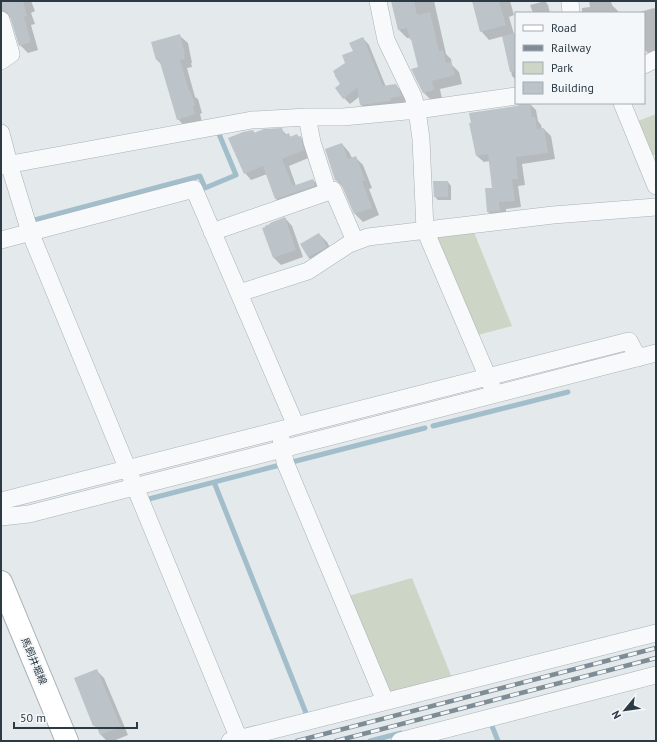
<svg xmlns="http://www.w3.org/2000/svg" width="657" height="742" font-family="'PT Sans','Noto Sans JP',sans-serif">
	<rect width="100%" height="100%" fill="#e4e9ec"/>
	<path fill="#cdd5c6" d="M 656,114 L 656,154 L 652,156 L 638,121 Z
		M 473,230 L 512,326 L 474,336 L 436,235 Z
		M 412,578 L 452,678 L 393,693 L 383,689 L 345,597 Z"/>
	<path fill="#0003" d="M 1,1 L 31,1 L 35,11 L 31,13 L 35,24 L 31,25 L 38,50 L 28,53 L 20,45 L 12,18 L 7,18 L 1,22 Z
		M 392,1 L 434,1 L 446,54 L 451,59 L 452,65 L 459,72 L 462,84 L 440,89 L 442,99 L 432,101 L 423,92 L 419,68 L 413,42 L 410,38 L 407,38 L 399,30 Z
		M 473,1 L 510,1 L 514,15 L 509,17 L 514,34 L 516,34 L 516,80 L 512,76 L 504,36 L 489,40 L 481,31 Z
		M 545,1 L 548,5 L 550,13 L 533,13 L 530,5 Z
		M 589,1 L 611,1 L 612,5 L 618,11 L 618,13 L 582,13 L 582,8 L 590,7 Z
		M 654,8 L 656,10 L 656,51 L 648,53 L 644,49 L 644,13 L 637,13 Z
		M 180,36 L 188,43 L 192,63 L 191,63 L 192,67 L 187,68 L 195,97 L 198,99 L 202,113 L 200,114 L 202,122 L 185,127 L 178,119 L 161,64 L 157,60 Z
		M 363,38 L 369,45 L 386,87 L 396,85 L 402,92 L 407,102 L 367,111 L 361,105 L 359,97 L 350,104 L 344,98 L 342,84 L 346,63 Z
		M 529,103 L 536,110 L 538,121 L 541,125 L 542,129 L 544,129 L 551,136 L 555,159 L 522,164 L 525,185 L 518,186 L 521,207 L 506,209 L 506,217 L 495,218 L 488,212 L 493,188 L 490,161 L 484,162 L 477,156 L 518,107 Z
		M 281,129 L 287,135 L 288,134 L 291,137 L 297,135 L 299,137 L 300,137 L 307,144 L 311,157 L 289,166 L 296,186 L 313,180 L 320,187 L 283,206 L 276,199 L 267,174 L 251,180 L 245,173 L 253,131 L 256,134 Z
		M 342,144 L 349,152 L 352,158 L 355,157 L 363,165 L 372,188 L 369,189 L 379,215 L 363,222 L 355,214 L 344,188 L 336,180 Z
		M 448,182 L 451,186 L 451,200 L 438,200 L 435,197 Z
		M 285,218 L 292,226 L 303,257 L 281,265 L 274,258 L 264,229 Z
		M 319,234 L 327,242 L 334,255 L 316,264 L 308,257 Z
		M 96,670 L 104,678 L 128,735 L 113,741 L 107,741 L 101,735 L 99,730 L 94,725 Z"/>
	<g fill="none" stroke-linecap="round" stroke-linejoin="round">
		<path stroke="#a1beca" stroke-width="5" d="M 31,221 L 200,176 L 205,188 L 236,175 L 219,134
			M 433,426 L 568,392
			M 292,462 L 425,428
			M 214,482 L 306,713
			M 145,500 L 280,465
			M 492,726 L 498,741
			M 370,741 L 401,733"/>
	</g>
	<path fill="#bcc3c9" d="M 1,1 L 23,1 L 27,16 L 24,17 L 31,42 L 19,46 L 10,17 L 8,13 L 4,10 L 1,10 Z
		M 391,1 L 414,1 L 417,15 L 430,12 L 439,51 L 443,50 L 446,63 L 451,62 L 455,75 L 432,81 L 434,90 L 423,93 L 411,69 L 418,67 L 411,39 L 410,40 L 407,28 L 398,30 Z
		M 472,1 L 499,1 L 506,25 L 480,32 Z
		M 516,33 L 516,71 L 510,72 L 502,36 Z
		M 180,34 L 185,55 L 184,55 L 185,59 L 180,60 L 189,91 L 190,90 L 195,105 L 193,106 L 195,114 L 177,120 L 159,59 L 156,60 L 151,42 Z
		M 363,37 L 383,86 L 396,84 L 402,96 L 390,98 L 391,101 L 360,105 L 357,88 L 343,99 L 335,88 L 340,84 L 335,76 L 335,75 L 333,71 L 345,63 L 342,55 L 353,51 L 349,43 Z
		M 523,103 L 530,103 L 532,117 L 535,117 L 537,129 L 544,128 L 548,153 L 516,157 L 518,179 L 512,179 L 515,201 L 499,202 L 500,211 L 487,212 L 485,188 L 492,188 L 488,154 L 476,156 L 469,123 L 471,123 L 469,113 L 517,106 Z
		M 282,128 L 284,135 L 289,133 L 290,137 L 297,134 L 298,137 L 301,136 L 304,150 L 282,159 L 293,186 L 313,179 L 315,186 L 275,199 L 263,166 L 244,174 L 228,138 L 243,132 L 253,130 L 254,133 L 264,129 Z
		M 342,143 L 348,159 L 356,156 L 365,180 L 362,181 L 372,208 L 354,214 L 342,186 L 340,182 L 335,180 L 325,149 Z
		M 433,181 L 448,181 L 448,197 L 434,197 Z
		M 285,217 L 296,250 L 273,258 L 262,228 L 265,227 L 265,226 L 270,224 L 270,223 Z
		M 319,233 L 327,247 L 308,257 L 300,244 Z
		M 97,669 L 121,727 L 100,735 L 96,725 L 93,726 L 74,678 Z"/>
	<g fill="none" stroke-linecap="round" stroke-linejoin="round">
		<g stroke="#a9b1b6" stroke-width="18">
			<path id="minor" d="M 378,1 L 386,40 L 413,96 L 417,110 L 421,139 L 425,230 L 492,387
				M 570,1 L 571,13
				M 1,20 L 11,54 L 1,61
				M 644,65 L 656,59
				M 622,103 L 656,186
				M 307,117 L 312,142 L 328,192
				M 1,133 L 9,164 L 30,232 L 239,739
				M 1,166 L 252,120 L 307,117 L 343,117 L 417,110 L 516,96
				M 212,232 L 333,190 L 355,241
				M 1,240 L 194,189 L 296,426
				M 239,293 L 308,271 L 349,244 L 368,237 L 553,215 L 656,207
				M 281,438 L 285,462 L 385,701
				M 1,501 L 629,341 L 638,358
				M 1,517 L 29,514 L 656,353
				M 230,741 L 656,633
				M 400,741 L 656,675"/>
		</g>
		<g stroke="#a9b1b6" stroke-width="24">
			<path id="secondary" d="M 1,582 L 67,741"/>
		</g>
		<use href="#minor" stroke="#f7f9fa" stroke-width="17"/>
		<use href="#secondary" stroke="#fff" stroke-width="22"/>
		<g stroke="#7e8c95" stroke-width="4.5">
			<path id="rail" d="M 297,741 L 656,648
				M 336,741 L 656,658"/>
		</g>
		<use href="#rail" stroke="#f4f7f9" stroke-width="3" stroke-dasharray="9" stroke-linecap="butt"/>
	</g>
	<g text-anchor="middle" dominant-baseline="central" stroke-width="4" stroke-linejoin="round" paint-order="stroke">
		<g font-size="10" fill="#2c3a44" stroke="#f4f7f9">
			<text transform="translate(34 661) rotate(67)">馬飼井堀線</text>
		</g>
	</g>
	<rect width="657" height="742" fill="none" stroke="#2c3a44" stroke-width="4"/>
	<rect x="515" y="12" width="130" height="92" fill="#f4f7f9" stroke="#a4abb1"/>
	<rect x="523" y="25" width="20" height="6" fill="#ffffff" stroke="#a4abb1"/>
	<text x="551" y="32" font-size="12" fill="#2c3a44">Road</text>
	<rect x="523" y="45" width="20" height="6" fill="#7e8c95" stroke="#a4abb1"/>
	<text x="551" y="52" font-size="12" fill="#2c3a44">Railway</text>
	<rect x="523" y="62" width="20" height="12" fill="#cdd5c6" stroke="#a4abb1"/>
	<text x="551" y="72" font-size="12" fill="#2c3a44">Park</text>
	<rect x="523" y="82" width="20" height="12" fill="#bcc3c9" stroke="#a4abb1"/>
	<text x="551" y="92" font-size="12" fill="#2c3a44">Building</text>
	<g transform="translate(625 710) rotate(241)" stroke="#f4f7f9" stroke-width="3" paint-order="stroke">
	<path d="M0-3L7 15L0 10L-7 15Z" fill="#2c3a44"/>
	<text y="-6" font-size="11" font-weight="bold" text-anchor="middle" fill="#2c3a44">N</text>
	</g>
	<path d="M14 722v6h123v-6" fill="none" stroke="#2c3a44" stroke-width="2"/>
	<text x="20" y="722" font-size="12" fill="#2c3a44" stroke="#f4f7f9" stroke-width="3" paint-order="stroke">50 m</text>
</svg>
